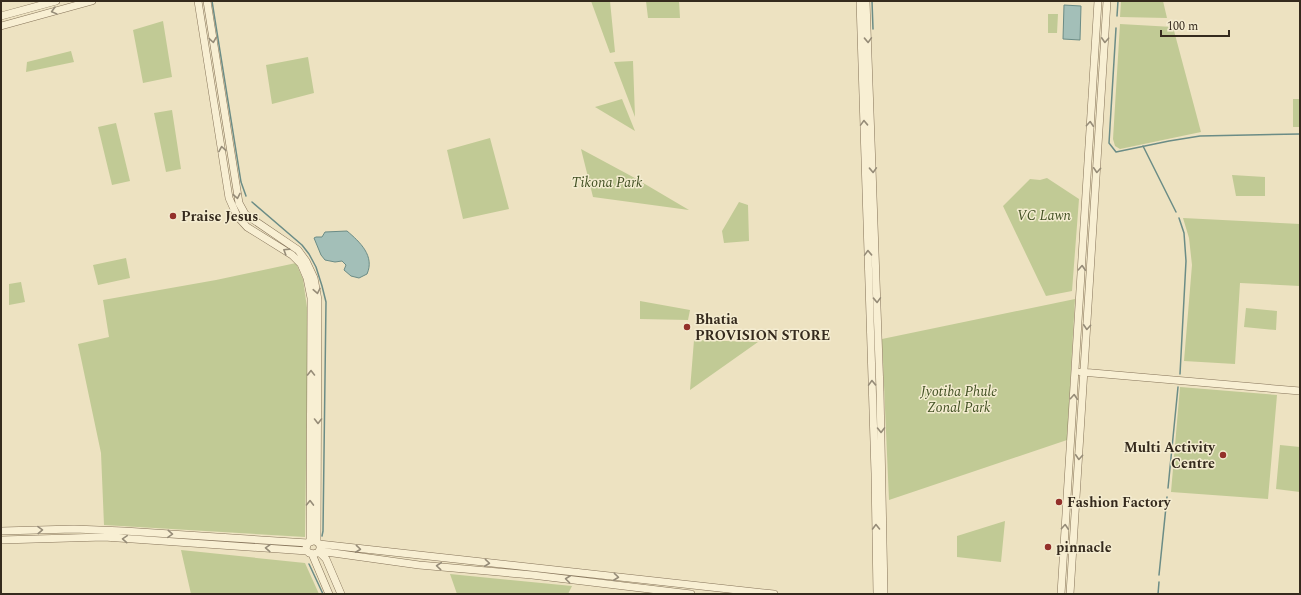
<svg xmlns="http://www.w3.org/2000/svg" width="1301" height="595" font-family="Spectral,serif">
	<rect width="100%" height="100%" fill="#ede2c1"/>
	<path fill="#c1ca95" d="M 591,1 L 610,1 L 615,52 L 610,53 Z
		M 646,1 L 679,1 L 680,18 L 648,18 Z
		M 1121,1 L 1163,1 L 1167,18 L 1120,17 Z
		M 1048,14 L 1058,14 L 1057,33 L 1048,33 Z
		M 163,21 L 172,77 L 143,83 L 133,30 Z
		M 1120,24 L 1173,27 L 1201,132 L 1120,149 L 1115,146 L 1113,139 Z
		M 71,51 L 74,62 L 26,72 L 27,62 Z
		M 308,57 L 314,93 L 272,104 L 266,65 Z
		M 633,61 L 635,117 L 614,62 Z
		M 622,99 L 635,131 L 595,107 Z
		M 1293,99 L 1300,99 L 1300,127 L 1293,127 Z
		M 172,110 L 181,169 L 166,172 L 154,113 Z
		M 116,123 L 130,181 L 112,185 L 98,127 Z
		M 490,138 L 509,209 L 463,219 L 447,150 Z
		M 581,149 L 633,177 L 689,210 L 593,197 Z
		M 1232,175 L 1265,177 L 1265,196 L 1236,196 Z
		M 1047,178 L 1079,199 L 1072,291 L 1046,296 L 1003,206 L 1030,179 L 1040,180 Z
		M 739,202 L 748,205 L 749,241 L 724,243 L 722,231 Z
		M 1183,218 L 1300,224 L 1300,286 L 1240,283 L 1235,364 L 1184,361 L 1192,265 L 1189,238 Z
		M 126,258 L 130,278 L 98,285 L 93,265 Z
		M 296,263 L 303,279 L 308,315 L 305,537 L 104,525 L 101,453 L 78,344 L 109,337 L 103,300 L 216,280 Z
		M 21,282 L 25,302 L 9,305 L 9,284 Z
		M 1075,299 L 1067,440 L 889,500 L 882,339 Z
		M 640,301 L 690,310 L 688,320 L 640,319 Z
		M 1246,308 L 1277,311 L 1276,330 L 1244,327 Z
		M 694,340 L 758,342 L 690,390 Z
		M 1180,387 L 1277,395 L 1268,499 L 1171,492 Z
		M 1280,445 L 1300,447 L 1300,492 L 1276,489 Z
		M 1005,521 L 1001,562 L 957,557 L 957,536 Z
		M 181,550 L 305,563 L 319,594 L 191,594 Z
		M 450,574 L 572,586 L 568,594 L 457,594 Z"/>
	<path fill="#a3bfb8" stroke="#6b8c86" d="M 1064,5 L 1081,6 L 1080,40 L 1063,39 Z
		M 347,231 C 360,242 375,256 367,274 L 359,278 L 351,276 L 344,270 L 346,265 L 342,261 L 335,262 L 325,260 L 321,255 L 314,238 L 316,237 L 322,237 L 325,232 Z"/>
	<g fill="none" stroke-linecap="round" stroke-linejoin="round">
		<path stroke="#6b8c86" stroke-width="1.5" d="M 212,1 L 241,182 L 246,196
			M 872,1 L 873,29
			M 1117,16 L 1118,1
			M 1116,28 L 1109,143 L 1116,152 L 1169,141 L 1200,136 L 1300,134
			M 1143,146 L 1176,212
			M 252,202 L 302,245 L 309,254 L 316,267 L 322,286 L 326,302 L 323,531 L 322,536
			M 1179,218 L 1184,233 L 1186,261 L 1180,374
			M 1168,488 L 1178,387
			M 309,564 L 323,594
			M 1159,575 L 1167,497
			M 1158,594 L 1159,582"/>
		<g stroke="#857359" stroke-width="8">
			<path id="minor" d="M 198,1 L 229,198 L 237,216 L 247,227 L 292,255 L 301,264 L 307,278 L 311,298 L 310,542
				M 207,1 L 239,203 L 245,214 L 298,250 L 306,261 L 314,278 L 318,300 L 317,542
				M 860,1 L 875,473 L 877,594
				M 866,1 L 880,391 L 884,594
				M 1,16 L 56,1
				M 1,26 L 92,1
				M 1081,372 L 1300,391
				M 1,531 L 74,529 L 124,531 L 308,543
				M 1,540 L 104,537 L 307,551 L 309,553 L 314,554 L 319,552 L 320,548
				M 319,544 L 774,594
				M 307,551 L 306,548 L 308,543 L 313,541
				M 319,551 L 419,565 L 532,575 L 691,594
				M 319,552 L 326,559 L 341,594
				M 312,554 L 329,594
				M 1061,594 L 1098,1
				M 1070,594 L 1107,1"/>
		</g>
		<use href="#minor" stroke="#f8efd3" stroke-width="7"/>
	</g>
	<defs><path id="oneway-chevron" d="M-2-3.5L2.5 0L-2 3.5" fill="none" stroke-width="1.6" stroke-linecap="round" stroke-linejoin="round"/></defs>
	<g stroke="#968c78">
		<use href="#oneway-chevron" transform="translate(54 11) rotate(165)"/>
		<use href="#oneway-chevron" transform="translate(213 40) rotate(81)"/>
		<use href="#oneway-chevron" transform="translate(868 40) rotate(88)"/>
		<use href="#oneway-chevron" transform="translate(1105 40) rotate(93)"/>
		<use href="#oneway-chevron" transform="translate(864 123) rotate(-92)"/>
		<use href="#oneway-chevron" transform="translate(1090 124) rotate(-86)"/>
		<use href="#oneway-chevron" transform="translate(222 149) rotate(-99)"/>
		<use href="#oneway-chevron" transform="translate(873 170) rotate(88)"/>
		<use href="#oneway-chevron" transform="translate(1097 170) rotate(94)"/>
		<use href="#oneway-chevron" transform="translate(237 196) rotate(79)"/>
		<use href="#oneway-chevron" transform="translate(286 251) rotate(-148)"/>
		<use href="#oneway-chevron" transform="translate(868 253) rotate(-92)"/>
		<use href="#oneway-chevron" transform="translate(1082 268) rotate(-87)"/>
		<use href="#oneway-chevron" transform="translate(317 291) rotate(79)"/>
		<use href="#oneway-chevron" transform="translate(877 300) rotate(88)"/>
		<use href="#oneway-chevron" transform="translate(1087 327) rotate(94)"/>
		<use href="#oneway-chevron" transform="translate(311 373) rotate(-90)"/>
		<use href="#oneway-chevron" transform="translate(872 383) rotate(-92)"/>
		<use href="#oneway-chevron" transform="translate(1074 397) rotate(-86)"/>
		<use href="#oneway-chevron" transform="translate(318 421) rotate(90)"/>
		<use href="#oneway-chevron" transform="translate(881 430) rotate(89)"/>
		<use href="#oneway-chevron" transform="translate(1079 457) rotate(94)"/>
		<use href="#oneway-chevron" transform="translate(310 503) rotate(-89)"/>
		<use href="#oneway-chevron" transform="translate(876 527) rotate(-91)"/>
		<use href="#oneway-chevron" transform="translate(1065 527) rotate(-86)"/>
		<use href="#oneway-chevron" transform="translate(40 530) rotate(-2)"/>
		<use href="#oneway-chevron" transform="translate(170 534) rotate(4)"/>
		<use href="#oneway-chevron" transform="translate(125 539) rotate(-176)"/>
		<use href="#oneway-chevron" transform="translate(268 548) rotate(-177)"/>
		<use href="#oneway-chevron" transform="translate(358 549) rotate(6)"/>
		<use href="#oneway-chevron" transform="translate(487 563) rotate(6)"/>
		<use href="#oneway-chevron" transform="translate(439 566) rotate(-175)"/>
		<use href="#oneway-chevron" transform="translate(616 577) rotate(6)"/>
		<use href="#oneway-chevron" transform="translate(568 579) rotate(-173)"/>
	</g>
	<g fill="#93302a" stroke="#f4ecd0" stroke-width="1.5">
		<circle cx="173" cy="216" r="4"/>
		<circle cx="687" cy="327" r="4"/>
		<circle cx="1223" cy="455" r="4"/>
		<circle cx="1059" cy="502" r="4"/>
		<circle cx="1048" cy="547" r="4"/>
	</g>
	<g text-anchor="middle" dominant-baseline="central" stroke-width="3" stroke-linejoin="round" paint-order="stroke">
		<g font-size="14" font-style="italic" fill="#435124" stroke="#f4ecd0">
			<text x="607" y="182">Tikona Park</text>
			<text x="1044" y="215">VC Lawn</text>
			<text x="959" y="391">Jyotiba Phule<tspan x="959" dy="16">Zonal Park</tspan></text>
		</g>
		<g font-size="14" font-weight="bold" fill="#352a1d" stroke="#f4ecd0" text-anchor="start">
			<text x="181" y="216">Praise Jesus</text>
			<text x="695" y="319">Bhatia<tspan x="695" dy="16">PROVISION STORE</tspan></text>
			<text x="1215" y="447" text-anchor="end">Multi Activity<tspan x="1215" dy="16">Centre</tspan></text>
			<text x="1067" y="502">Fashion Factory</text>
			<text x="1056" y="547">pinnacle</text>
		</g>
	</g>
	<rect width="1301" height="595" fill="none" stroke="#352a1d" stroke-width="4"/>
	<path d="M1161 30v6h68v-6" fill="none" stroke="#352a1d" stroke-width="2"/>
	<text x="1167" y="30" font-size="12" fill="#352a1d" stroke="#f4ecd0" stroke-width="3" paint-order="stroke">100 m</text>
</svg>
